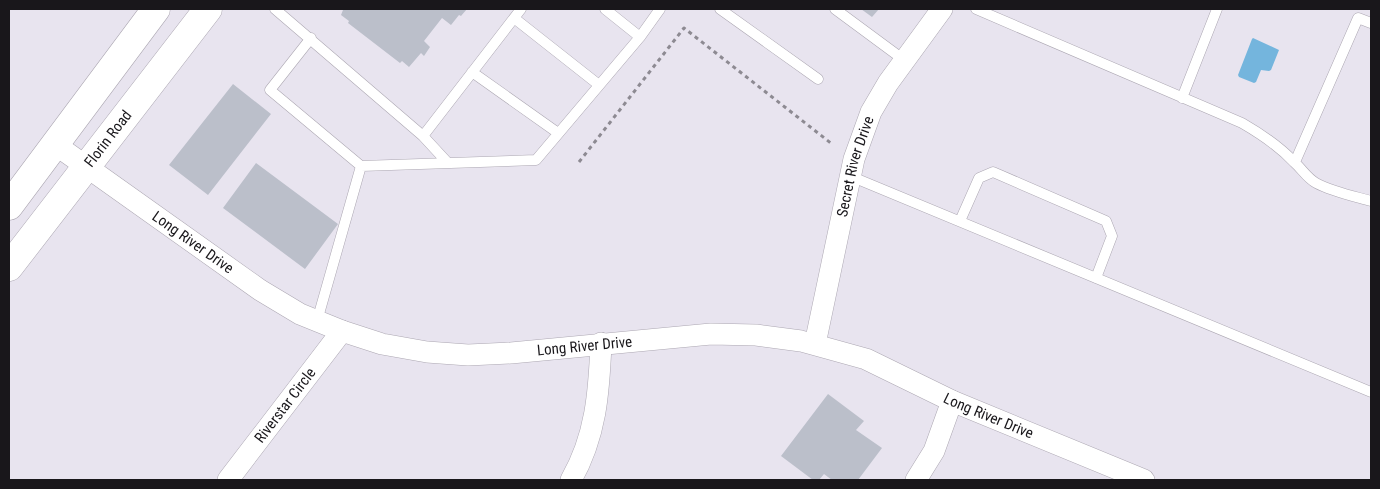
<svg xmlns="http://www.w3.org/2000/svg" width="1380" height="489" font-family="'Roboto Condensed',sans-serif">
	<rect width="100%" height="100%" fill="#e8e4ef"/>
	<path fill="#74b5dd" d="M 1253,38 L 1279,50 L 1271,70 L 1269,71 L 1261,70 L 1256,82 L 1254,83 L 1239,77 L 1238,75 L 1252,39 Z"/>
	<path fill="#bbbfca" d="M 342,9 L 406,9 L 408,10 L 409,9 L 467,9 L 461,16 L 459,15 L 451,25 L 442,18 L 424,41 L 430,47 L 424,56 L 421,53 L 409,67 L 402,61 L 400,63 L 348,23 L 349,21 L 341,15 L 343,10 Z
		M 861,9 L 879,9 L 872,17 Z
		M 233,84 L 271,114 L 208,195 L 169,165 Z
		M 256,163 L 338,224 L 305,269 L 223,208 Z
		M 828,394 L 864,421 L 856,430 L 882,448 L 858,480 L 832,480 L 824,474 L 819,480 L 813,480 L 781,456 Z"/>
	<g fill="none" stroke-linecap="round" stroke-linejoin="round">
		<g stroke="#aca7b2" stroke-width="11">
			<path id="service" d="M 275,9 L 423,136 L 447,162
				M 605,9 L 640,37
				M 720,9 L 818,79
				M 835,9 L 904,60
				M 976,9 L 1242,123 C 1261,134 1279,146 1294,162 C 1302,169 1307,178 1316,183 C 1333,192 1353,196 1371,201
				M 514,18 L 599,85
				M 311,38 L 270,90 L 361,166 L 536,160 L 640,37 L 660,9
				M 472,72 L 558,133
				M 1182,98 L 1217,9
				M 423,136 L 521,9
				M 1295,162 L 1358,18 L 1371,23
				M 850,176 L 1371,392
				M 960,221 L 979,178 L 993,172 L 1106,221 L 1112,236 L 1096,278
				M 317,321 L 361,166"/>
		</g>
		<g stroke="#aca7b2" stroke-width="22">
			<g id="minor">
				<path id="s1" d="M 56,145 L 260,290 L 300,314 L 342,331 L 382,344 L 427,352 L 468,355 L 511,353 L 711,334 L 756,335 L 801,341 L 866,359 L 952,401 L 1144,480"/>
				<path id="s2" d="M 815,344 L 854,159 L 871,112 L 888,83 L 942,9"/>
				<path id="s3" d="M 228,480 L 342,331"/>
				<path d="M 571,480 C 596,436 599,393 601,343"/>
				<path d="M 916,480 L 934,451 L 952,401"/>
			</g>
		</g>
		<g stroke="#aca7b2" stroke-width="29">
			<g id="secondary">
				<path d="M 9,206 L 156,9"/>
				<path id="s4" d="M 9,267 L 208,9"/>
			</g>
		</g>
		<path stroke="#8d8a92" stroke-width="3" stroke-dasharray="4 4" stroke-linecap="butt" d="M 579,162 L 684,28 L 832,144"/>
		<use href="#service" stroke="#fff" stroke-width="10"/>
		<use href="#minor" stroke="#fff" stroke-width="21"/>
		<use href="#secondary" stroke="#fff" stroke-width="28"/>
	</g>
	<g text-anchor="middle" dominant-baseline="central" stroke-width="5" stroke-linejoin="round" paint-order="stroke">
		<g font-size="15" fill="#19171b" stroke="#f6f1fc">
			<text stroke="none"><textPath href="#s4" startOffset="162">Florin Road</textPath></text>
			<text stroke="none"><textPath href="#s2" startOffset="182">Secret River Drive</textPath></text>
			<text stroke="none"><textPath href="#s1" startOffset="168">Long River Drive</textPath></text>
			<text stroke="none"><textPath href="#s1" startOffset="588">Long River Drive</textPath></text>
			<text stroke="none"><textPath href="#s3" startOffset="94">Riverstar Circle</textPath></text>
			<text stroke="none"><textPath href="#s1" startOffset="1008">Long River Drive</textPath></text>
		</g>
	</g>
	<rect width="1380" height="489" fill="none" stroke="#19171b" stroke-width="20"/>
</svg>
